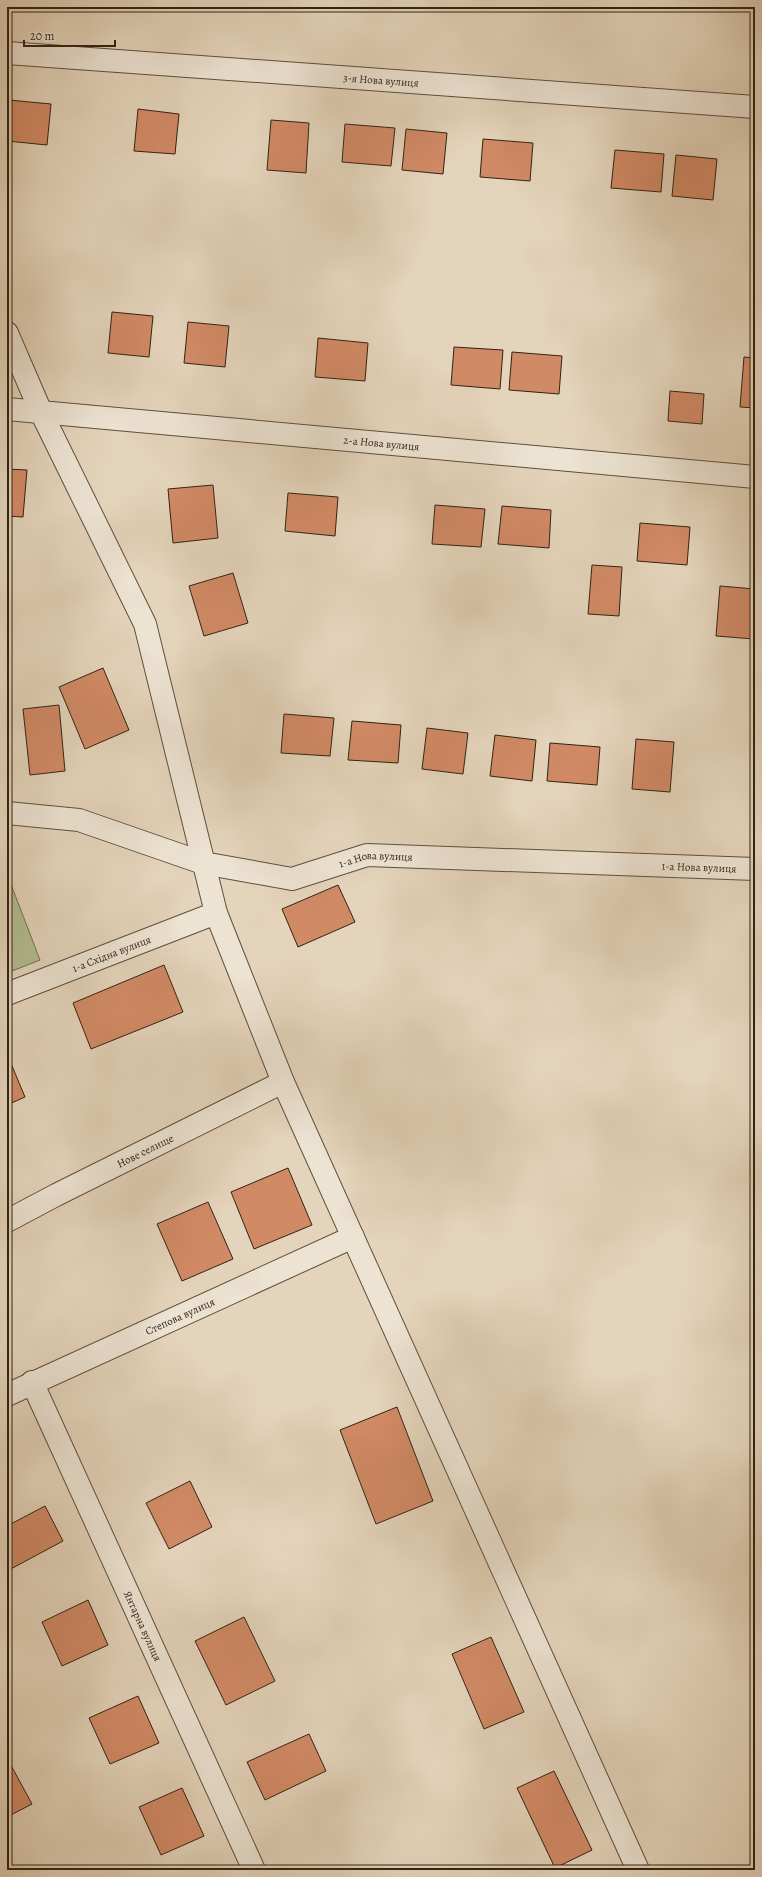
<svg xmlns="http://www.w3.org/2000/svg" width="762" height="1877" font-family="Alegreya,serif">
	<rect width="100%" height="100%" fill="#e4d4bb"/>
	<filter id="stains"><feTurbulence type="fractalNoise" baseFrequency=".005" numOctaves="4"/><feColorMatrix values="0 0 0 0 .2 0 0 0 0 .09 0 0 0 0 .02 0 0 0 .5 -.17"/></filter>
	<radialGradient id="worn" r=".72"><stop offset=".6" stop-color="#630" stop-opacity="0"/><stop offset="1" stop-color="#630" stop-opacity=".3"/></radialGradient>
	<path fill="#b2bd91" stroke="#717052" d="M 7,874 L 40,960 L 7,973 Z"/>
	<path fill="#d18a66" stroke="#302313" d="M 9,100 L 51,104 L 47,145 L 7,141 Z
		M 138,109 L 179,114 L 175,154 L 134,151 Z
		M 271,120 L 309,123 L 306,173 L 267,170 Z
		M 345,124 L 395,128 L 391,166 L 342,162 Z
		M 406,129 L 447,133 L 443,174 L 402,170 Z
		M 483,139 L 533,143 L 530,181 L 480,177 Z
		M 615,150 L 664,154 L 661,192 L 611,188 Z
		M 676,155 L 717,159 L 713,200 L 672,196 Z
		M 112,312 L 153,316 L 149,357 L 108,353 Z
		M 188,322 L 229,326 L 225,367 L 184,363 Z
		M 318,338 L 368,343 L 365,381 L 315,377 Z
		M 454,347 L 503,350 L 500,389 L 451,385 Z
		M 512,352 L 562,356 L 559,394 L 509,390 Z
		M 744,357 L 755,358 L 755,408 L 740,407 Z
		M 670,391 L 704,394 L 702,424 L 668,421 Z
		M 7,469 L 27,470 L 23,517 L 7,516 Z
		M 213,485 L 218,538 L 173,543 L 168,489 Z
		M 288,493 L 338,497 L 335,536 L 285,531 Z
		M 435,505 L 485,509 L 481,547 L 432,544 Z
		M 502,506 L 551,510 L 549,548 L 498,544 Z
		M 640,523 L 690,527 L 687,565 L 637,561 Z
		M 592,565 L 622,567 L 619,616 L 588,614 Z
		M 233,573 L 248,623 L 204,636 L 189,586 Z
		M 720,586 L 755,589 L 754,639 L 716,636 Z
		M 103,668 L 129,730 L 85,749 L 59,687 Z
		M 59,705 L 65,771 L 30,775 L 23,709 Z
		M 284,714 L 334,718 L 330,756 L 281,753 Z
		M 352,721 L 401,725 L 398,763 L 348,760 Z
		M 427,728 L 468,733 L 463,774 L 422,769 Z
		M 495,735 L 536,740 L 532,781 L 490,776 Z
		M 636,739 L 674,742 L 670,792 L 632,789 Z
		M 550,743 L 600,747 L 597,785 L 547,781 Z
		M 338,885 L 355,922 L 298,947 L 282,909 Z
		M 164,965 L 183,1012 L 91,1049 L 73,1003 Z
		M 7,1054 L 25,1097 L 7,1105 Z
		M 288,1168 L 312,1225 L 254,1249 L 231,1192 Z
		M 208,1202 L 233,1259 L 182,1281 L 157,1224 Z
		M 397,1407 L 433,1501 L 376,1524 L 340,1430 Z
		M 190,1481 L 212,1527 L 169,1549 L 146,1503 Z
		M 45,1506 L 63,1541 L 7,1571 L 7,1526 Z
		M 88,1600 L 108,1645 L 62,1666 L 42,1622 Z
		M 244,1617 L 275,1681 L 226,1705 L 195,1641 Z
		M 491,1637 L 524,1712 L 484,1729 L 452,1654 Z
		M 138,1696 L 159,1743 L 110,1764 L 89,1718 Z
		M 309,1734 L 326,1771 L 265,1800 L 247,1762 Z
		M 7,1758 L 32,1804 L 7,1817 Z
		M 554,1771 L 592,1850 L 555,1868 L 517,1788 Z
		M 182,1788 L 204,1836 L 161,1855 L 139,1807 Z"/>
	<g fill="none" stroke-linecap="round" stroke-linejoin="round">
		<g stroke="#5d4f3d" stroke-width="24">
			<g id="minor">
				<path id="s1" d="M 7,53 L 755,107"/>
				<path d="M 7,333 L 41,412 L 145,624 L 216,913 L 283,1082 L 638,1870"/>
				<path id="s2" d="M 7,409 L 755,477"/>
				<path id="s3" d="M 7,813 L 79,820 L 203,863 L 292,879 L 367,855 L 755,869"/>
				<path id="s4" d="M 7,994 L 216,913"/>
				<path id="s5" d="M 7,1221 L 56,1195 L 283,1082"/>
				<path id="s6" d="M 32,1382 L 254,1870"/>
				<path id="s7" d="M 7,1395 L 353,1237"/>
			</g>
		</g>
		<use href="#minor" stroke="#ede3d3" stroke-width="22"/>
	</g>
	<g text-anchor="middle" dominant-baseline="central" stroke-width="3" stroke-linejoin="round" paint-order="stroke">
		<g font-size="11" fill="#302313" stroke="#ede3d3">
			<text stroke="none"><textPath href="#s1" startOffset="375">3-я Нова вулиця</textPath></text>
			<text stroke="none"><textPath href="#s2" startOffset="376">2-а Нова вулиця</textPath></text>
			<text stroke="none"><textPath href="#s3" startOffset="381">1-а Нова вулиця</textPath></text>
			<text stroke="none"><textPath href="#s3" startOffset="705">1-а Нова вулиця</textPath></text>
			<text stroke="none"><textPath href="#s4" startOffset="112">1-а Східна вулиця</textPath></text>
			<text stroke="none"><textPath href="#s5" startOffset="155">Нове селище</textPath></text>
			<text stroke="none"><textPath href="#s7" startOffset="190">Степова вулиця</textPath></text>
			<text stroke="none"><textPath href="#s6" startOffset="268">Янтарна вулиця</textPath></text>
		</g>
	</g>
	<rect width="762" height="1877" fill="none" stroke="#e4d4bb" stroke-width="24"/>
	<rect x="8" y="8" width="746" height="1861" fill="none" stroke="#302313" stroke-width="2"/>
	<rect x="12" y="12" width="738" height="1853" fill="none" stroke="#302313"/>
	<path d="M24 40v6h91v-6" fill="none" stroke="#302313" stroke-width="2"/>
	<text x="30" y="40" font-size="12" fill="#302313" stroke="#ede3d3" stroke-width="3" paint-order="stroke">20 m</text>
	<rect width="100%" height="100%" filter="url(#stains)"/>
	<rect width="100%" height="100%" fill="url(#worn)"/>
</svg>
